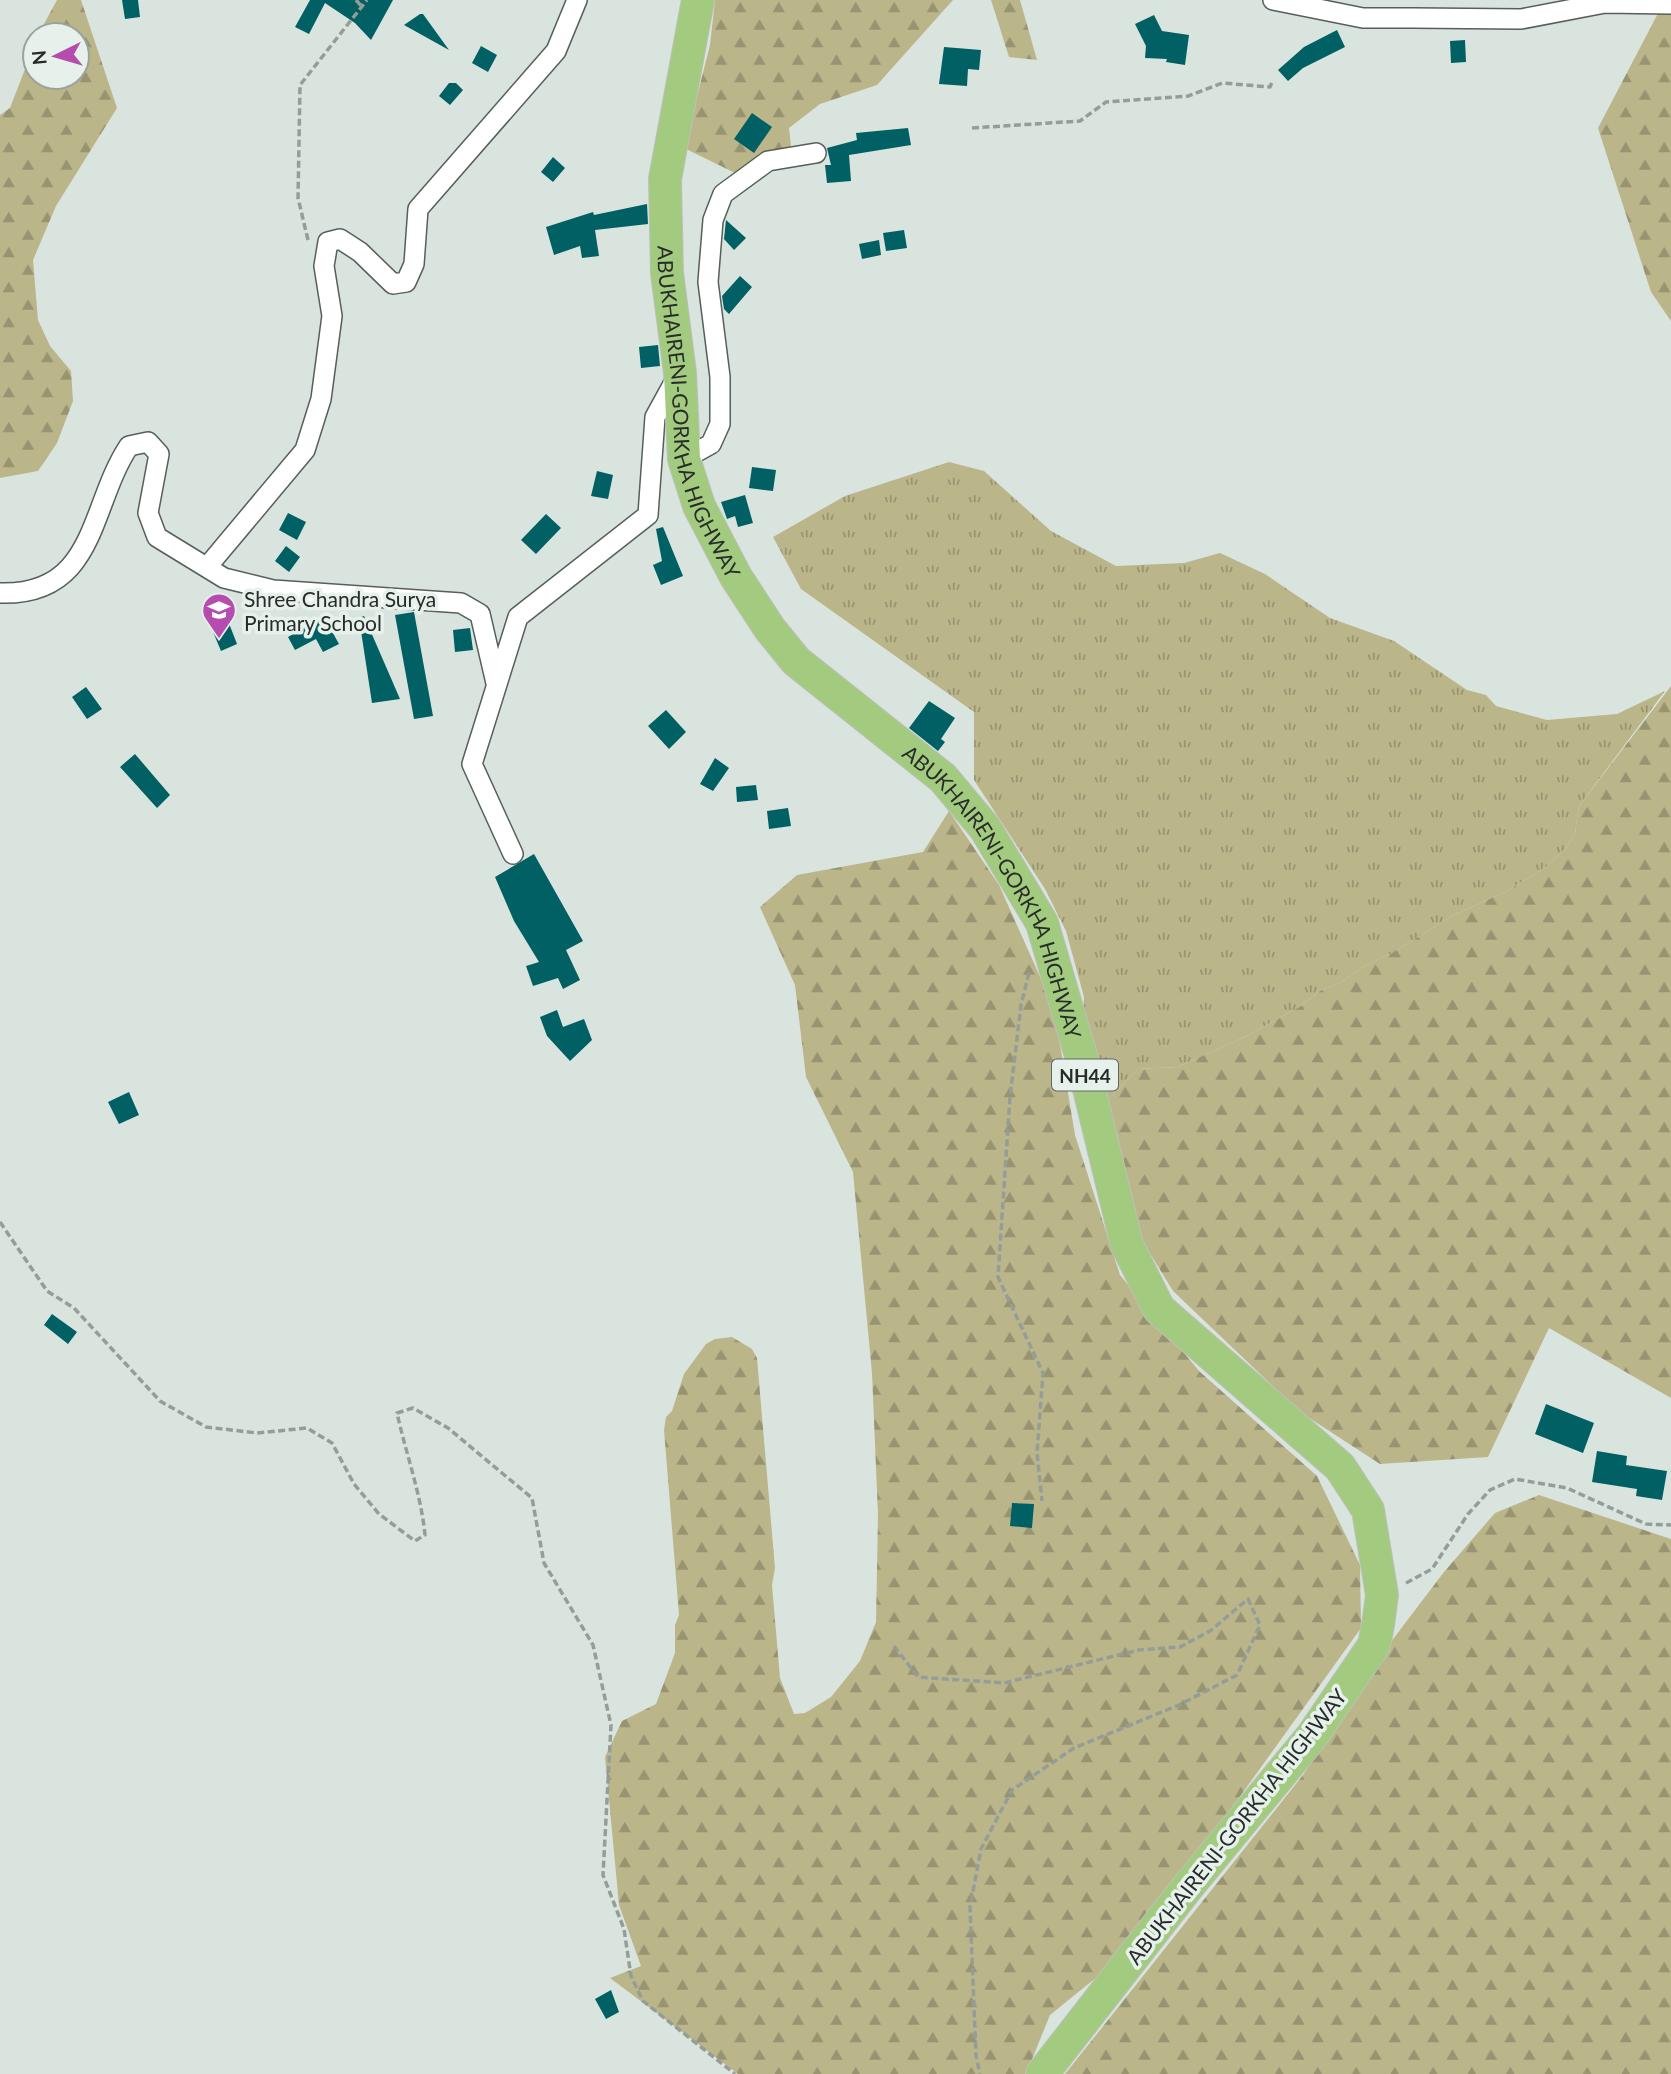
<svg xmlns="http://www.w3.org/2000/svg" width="1671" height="2074" font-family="Lato,sans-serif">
	<defs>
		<pattern id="grass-tufts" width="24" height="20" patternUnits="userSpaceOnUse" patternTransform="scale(1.75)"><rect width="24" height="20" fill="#bbb58a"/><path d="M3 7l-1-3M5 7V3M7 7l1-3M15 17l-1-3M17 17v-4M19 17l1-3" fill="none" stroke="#989371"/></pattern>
		<pattern id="forest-firs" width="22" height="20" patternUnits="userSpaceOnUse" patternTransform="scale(1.75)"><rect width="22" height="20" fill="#bbb58a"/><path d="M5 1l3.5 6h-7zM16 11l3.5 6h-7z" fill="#989371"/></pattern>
	</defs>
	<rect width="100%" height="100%" fill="#dae4df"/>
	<path fill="url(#grass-tufts)" d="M 949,462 L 984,471 L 1051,531 L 1116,566 L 1184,563 L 1220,553 L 1265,574 L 1330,618 L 1394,641 L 1467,690 L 1486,695 L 1496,706 L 1547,720 L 1617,714 L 1665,691 L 1579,806 L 1575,833 L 1566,848 L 1546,867 L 1505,892 L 1454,915 L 1392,953 L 1363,967 L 1342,982 L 1320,991 L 1301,1006 L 1245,1037 L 1177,1067 L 1138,1069 L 1104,1104 L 1082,1024 L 1084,997 L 1066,931 L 1045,889 L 974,780 L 974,712 L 801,589 L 773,537 L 845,496 Z"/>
	<path fill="url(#forest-firs)" d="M 57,0 L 81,0 L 117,108 L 56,206 L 33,260 L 38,320 L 50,346 L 71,371 L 73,401 L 57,443 L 38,471 L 0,478 L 0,115 L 10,108 L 35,43 L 35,77 L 77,77 L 77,35 L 38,35 Z
		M 715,0 L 953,0 L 877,85 L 820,104 L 789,128 L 791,146 L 764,155 L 735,173 L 684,148 L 710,45 Z
		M 991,0 L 1020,0 L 1037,60 L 1009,57 Z
		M 1665,0 L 1671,0 L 1671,321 L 1651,292 L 1598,128 Z
		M 1671,686 L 1671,1398 L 1549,1328 L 1488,1457 L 1380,1464 L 1300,1412 L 1173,1291 L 1132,1224 L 1104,1104 L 1138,1069 L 1177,1067 L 1245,1037 L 1301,1006 L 1320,991 L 1342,982 L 1363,967 L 1392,953 L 1454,915 L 1505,892 L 1546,867 L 1566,848 L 1575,833 L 1579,806 Z
		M 949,811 L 999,885 L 1054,1008 L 1075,1135 L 1120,1275 L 1199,1371 L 1317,1476 L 1360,1565 L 1361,1628 L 1129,1951 L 1050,2015 L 1026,2074 L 738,2074 L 610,1978 L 641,1966 L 619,1905 L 605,1757 L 622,1721 L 656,1704 L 675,1653 L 675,1625 L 679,1615 L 664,1430 L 666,1417 L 672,1411 L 684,1374 L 706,1344 L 715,1339 L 732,1337 L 752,1349 L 757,1358 L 775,1568 L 772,1585 L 780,1678 L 794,1714 L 805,1713 L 831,1697 L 860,1661 L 876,1622 L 878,1515 L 872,1373 L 853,1172 L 806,1077 L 795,985 L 760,907 L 797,875 L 923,852 Z
		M 1539,1495 L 1671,1539 L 1671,2074 L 1065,2074 L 1303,1775 L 1390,1643 L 1444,1572 L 1495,1513 Z"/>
	<path fill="#016063" d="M 122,0 L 138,0 L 140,17 L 125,19 Z
		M 310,0 L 393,0 L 371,40 L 355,23 L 325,3 L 309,34 L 295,27 Z
		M 420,14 L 423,14 L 449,50 L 404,25 Z
		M 1154,15 L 1162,31 L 1189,35 L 1185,65 L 1166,62 L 1167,59 L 1145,58 L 1146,46 L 1135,24 Z
		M 1337,30 L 1345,47 L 1303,68 L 1288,81 L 1278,70 L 1304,47 Z
		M 1465,40 L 1466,62 L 1451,63 L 1450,41 Z
		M 481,46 L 497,55 L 488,72 L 472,63 Z
		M 944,47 L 981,50 L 979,70 L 968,69 L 967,86 L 939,84 Z
		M 449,83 L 456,83 L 463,90 L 450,105 L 439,96 Z
		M 752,113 L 772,127 L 754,153 L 734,139 Z
		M 908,128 L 911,145 L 849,155 L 851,181 L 827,183 L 825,165 L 831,165 L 827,148 L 857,140 L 856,133 Z
		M 553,157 L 565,168 L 553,182 L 541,172 Z
		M 647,204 L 648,224 L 595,230 L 599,256 L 582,258 L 580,246 L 554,255 L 546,227 L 593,212 L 594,215 Z
		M 726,220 L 746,238 L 734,250 L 724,239 Z
		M 904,230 L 907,248 L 886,251 L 883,233 Z
		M 879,240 L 881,255 L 862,259 L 859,244 Z
		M 740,276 L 752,287 L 729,314 L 724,309 L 722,296 Z
		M 658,345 L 660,366 L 641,368 L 639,347 Z
		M 752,467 L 776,470 L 773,491 L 749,488 Z
		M 597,471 L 613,475 L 608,499 L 591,496 Z
		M 745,495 L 753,523 L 738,527 L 735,516 L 727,519 L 721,502 Z
		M 288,513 L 306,522 L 297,540 L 279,530 Z
		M 546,514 L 561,528 L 536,554 L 521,540 Z
		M 663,527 L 683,576 L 661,585 L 653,565 L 662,561 L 656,529 Z
		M 286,546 L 300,557 L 289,572 L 275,561 Z
		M 223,608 L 237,644 L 221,651 L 206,615 Z
		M 414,612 L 433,716 L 414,719 L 395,615 Z
		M 364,616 L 400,699 L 372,703 L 359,618 Z
		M 324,617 L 339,644 L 323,652 L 316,639 L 295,650 L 288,637 Z
		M 470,628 L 473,650 L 455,652 L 453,630 Z
		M 86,687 L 102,709 L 87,719 L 72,697 Z
		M 929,701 L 955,718 L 941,739 L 945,742 L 938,751 L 909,728 Z
		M 666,710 L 686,732 L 669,749 L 648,726 Z
		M 135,754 L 170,795 L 157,808 L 120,767 Z
		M 715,758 L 729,768 L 713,791 L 700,784 Z
		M 756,785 L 758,800 L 737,802 L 736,787 Z
		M 788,808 L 791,826 L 769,829 L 767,811 Z
		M 534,854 L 583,941 L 566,950 L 580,980 L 563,989 L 558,978 L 533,986 L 526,966 L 539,962 L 514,921 L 495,877 Z
		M 557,1010 L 563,1027 L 584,1019 L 592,1040 L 570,1061 L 547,1036 L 540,1017 Z
		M 129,1092 L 139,1115 L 119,1124 L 108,1102 Z
		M 52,1314 L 77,1332 L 68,1344 L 44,1325 Z
		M 1546,1404 L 1594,1423 L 1583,1453 L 1535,1434 Z
		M 1597,1451 L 1627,1456 L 1626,1465 L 1667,1471 L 1662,1500 L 1636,1496 L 1637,1489 L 1592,1482 Z
		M 1012,1503 L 1034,1504 L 1032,1528 L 1010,1526 Z
		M 611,1990 L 619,2012 L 606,2019 L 595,1999 Z"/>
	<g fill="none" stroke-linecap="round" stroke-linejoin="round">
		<g stroke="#565f5b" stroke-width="22">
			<path id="minor" d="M 1273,0 L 1363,18 L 1413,18 L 1521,19 L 1605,3 L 1671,4
				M 684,459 L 711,444 L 720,424 L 720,377 L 708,282 L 713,220 L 723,194 L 768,161 L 816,153
				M 207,567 L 305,450 L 321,399 L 332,316 L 324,266 L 328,242 L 340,239 L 360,252 L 393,284 L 406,282 L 414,264 L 418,209 L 556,51 L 577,0
				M 0,593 C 97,596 89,506 129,446 L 148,442 L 159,454 L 148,513 L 157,537 L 224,578 L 273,590 L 461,603 L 480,614 L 496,683
				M 513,854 L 472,764 L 518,617 L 648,515 L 655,417 L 677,377"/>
		</g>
		<g stroke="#bebfbf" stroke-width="34">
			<g id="primary">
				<path id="s1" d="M 698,0 L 665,179 L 667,273 L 680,373 L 684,459 L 699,506 L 736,577 L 770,629 L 796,661 L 943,778 L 985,828 L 1042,923 L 1081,1056 L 1127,1245 L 1159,1309 L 1340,1467 L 1368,1510 L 1382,1595 L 1378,1625 L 1374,1645 L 1312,1736 L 1186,1889 L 1042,2074"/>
			</g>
		</g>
		<path stroke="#959d99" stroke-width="3.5" stroke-dasharray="7 3.5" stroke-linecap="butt" d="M 356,0 L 363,8
			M 972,128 L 1080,121 L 1106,102 L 1188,96 L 1222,83 L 1270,87 L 1273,80
			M 308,240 L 298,198 L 300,85 L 367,0
			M 1029,973 L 1021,1005 L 1010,1097 L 998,1277 L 1043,1373 L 1037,1453 L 1042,1501
			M 0,1222 L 47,1291 L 74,1308 L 160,1401 L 206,1427 L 257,1433 L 307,1428 L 332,1443 L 354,1484 L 379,1514 L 415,1541 L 425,1535 C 421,1494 406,1454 397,1413 L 413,1408 L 448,1428 L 532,1498 L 544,1563 L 593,1645 L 611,1725 L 603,1875 L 624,1929 L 631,1976 L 643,2001 L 735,2074
			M 1406,1583 L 1432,1569 L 1468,1514 L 1490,1490 L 1515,1479 L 1567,1488 L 1646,1524 L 1671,1525
			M 894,1646 L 918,1677 L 1004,1683 L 1139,1650 L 1180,1647 L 1210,1631 L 1248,1599 L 1260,1625 L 1237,1675 L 1179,1705 L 1074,1748 L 1012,1790 L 981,1849 L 970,1907 L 976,2056 L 980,2074"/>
		<use href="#minor" stroke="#fff" stroke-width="19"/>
		<use href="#primary" stroke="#a3cb7f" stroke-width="32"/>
	</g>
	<defs>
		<g id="school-pin" transform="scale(1.75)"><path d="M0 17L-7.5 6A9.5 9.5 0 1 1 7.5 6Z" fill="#b64cae" stroke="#e7f1ec"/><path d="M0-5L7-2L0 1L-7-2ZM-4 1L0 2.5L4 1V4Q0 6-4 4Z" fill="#fff"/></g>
	</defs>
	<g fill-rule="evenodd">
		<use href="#school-pin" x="219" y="610"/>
	</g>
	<g text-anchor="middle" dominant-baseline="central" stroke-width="7" stroke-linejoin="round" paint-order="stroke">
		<rect fill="#e7f1ec" stroke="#616664" stroke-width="2" x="1052" y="1059.5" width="66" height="31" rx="5"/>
		<g font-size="19" font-weight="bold" fill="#272b29">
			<text x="1085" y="1075">NH44</text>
		</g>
		<g font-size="21" fill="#272b29" stroke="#e7f1ec">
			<text stroke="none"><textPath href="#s1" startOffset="420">ABUKHAIRENI-GORKHA HIGHWAY</textPath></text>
			<text stroke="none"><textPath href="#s1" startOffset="1008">ABUKHAIRENI-GORKHA HIGHWAY</textPath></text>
			<text transform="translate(1236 1826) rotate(-52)">ABUKHAIRENI-GORKHA HIGHWAY</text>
		</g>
		<g font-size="21" fill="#272b29" stroke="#e7f1ec" text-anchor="start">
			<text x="244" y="598">Shree Chandra Surya<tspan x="244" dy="24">Primary School</tspan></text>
		</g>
	</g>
	<g transform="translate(56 56) rotate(265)"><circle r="33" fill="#e7f1ec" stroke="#9aa29e" stroke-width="2"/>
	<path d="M0-5L12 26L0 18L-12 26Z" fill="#b64cae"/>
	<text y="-10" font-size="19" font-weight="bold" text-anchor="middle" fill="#272b29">N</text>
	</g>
</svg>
